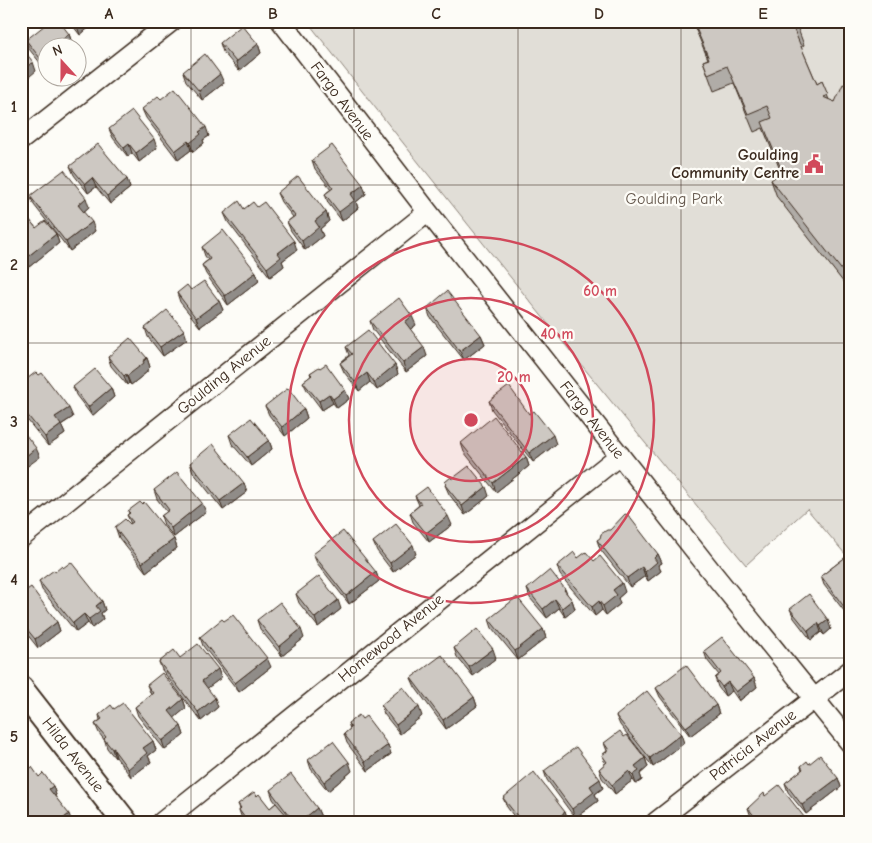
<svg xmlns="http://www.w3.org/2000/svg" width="872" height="843" font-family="'Comic Neue',sans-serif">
	<rect width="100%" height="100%" fill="#fdfcf7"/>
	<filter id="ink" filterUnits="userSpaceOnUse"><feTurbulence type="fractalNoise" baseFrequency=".02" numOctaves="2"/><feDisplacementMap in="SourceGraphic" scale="10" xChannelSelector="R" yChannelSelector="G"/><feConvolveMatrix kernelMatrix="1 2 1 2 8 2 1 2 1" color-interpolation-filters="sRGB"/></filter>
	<g filter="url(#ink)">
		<path fill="#e1ded7" stroke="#8e847a" d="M 307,21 L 851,21 L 851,561 L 807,509 L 746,565 C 597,386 451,205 307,21 Z"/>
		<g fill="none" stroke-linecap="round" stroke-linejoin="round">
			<g stroke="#3b2a1e" stroke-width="22">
				<path id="minor" d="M 281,21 L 428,212 L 711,571 L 851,744
					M 21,140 L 172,21
					M 21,538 L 428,212
					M 162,822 L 620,455
					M 656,822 L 851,670"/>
			</g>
			<g stroke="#3b2a1e" stroke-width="28">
				<path id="tertiary" d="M 21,689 L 125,822"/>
			</g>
			<use href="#minor" stroke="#fdfcf7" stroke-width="19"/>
			<use href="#tertiary" stroke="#fdfcf7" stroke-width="24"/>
		</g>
		<path fill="#b0aca7" stroke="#3b2a1e" d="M 69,21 L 97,21 L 80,35 Z
			M 692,21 L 795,21 L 804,45 L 801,47 L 817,84 L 822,81 L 829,100 L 835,102 L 851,87 L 851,292 L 777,197 L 771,180 L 781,172 L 763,128 L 754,132 L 734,83 L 714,91 L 703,61 L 708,59 Z
			M 69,34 L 72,43 L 67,48 L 48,48 L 46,70 L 29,49 L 26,40 Z
			M 220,43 L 258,44 L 261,53 L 239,71 L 223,52 Z
			M 183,72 L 224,83 L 202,100 L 186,81 Z
			M 161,99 L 209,136 L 203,140 L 204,143 L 193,152 L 191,150 L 178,160 L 146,118 L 142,109 Z
			M 109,129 L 157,148 L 139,162 L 132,153 L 128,157 L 113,138 Z
			M 312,160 L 363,185 L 366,194 L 356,202 L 358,208 L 342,221 L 328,203 L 325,194 L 331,189 L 315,169 Z
			M 70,166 L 127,179 L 130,188 L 110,204 L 96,187 L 88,193 L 74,175 Z
			M 277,193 L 326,212 L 329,221 L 320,229 L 323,236 L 305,250 L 291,231 L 287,222 L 293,217 L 281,202 Z
			M 30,196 L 89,207 L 83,212 L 95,231 L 70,251 L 34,205 Z
			M 257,207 L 297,250 L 282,261 L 284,266 L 270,277 L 228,222 L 224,213 L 244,209 Z
			M 21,209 L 36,228 L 56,234 L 59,243 L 29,267 L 21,257 Z
			M 202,247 L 256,272 L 259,281 L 228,305 L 206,274 L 202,265 L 208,260 L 205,256 Z
			M 177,293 L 219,301 L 223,310 L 200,327 L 180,302 Z
			M 427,308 L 481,335 L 485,344 L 464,360 L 430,317 Z
			M 370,321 L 416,325 L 410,329 L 427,356 L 406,372 L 373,330 Z
			M 145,328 L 187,339 L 163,356 L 148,337 Z
			M 346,347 L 395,365 L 398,374 L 377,390 L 370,382 L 359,391 L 344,372 L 340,363 L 349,355 Z
			M 108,357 L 147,358 L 150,367 L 147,370 L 147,372 L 131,385 L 129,383 L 127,385 L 111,366 Z
			M 320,368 L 345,390 L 349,399 L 337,408 L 333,403 L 322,410 L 307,390 L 303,382 L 311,376 L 310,373 Z
			M 23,382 L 73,417 L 61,425 L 65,434 L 48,446 L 21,412 L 21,389 L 25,386 Z
			M 73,387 L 111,388 L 114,397 L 92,416 L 76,395 Z
			M 489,401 L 529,414 L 556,444 L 533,462 L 492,410 Z
			M 265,406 L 304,409 L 307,418 L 285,436 L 269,415 Z
			M 229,435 L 269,440 L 272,449 L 251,466 L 232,444 Z
			M 461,443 L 526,457 L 529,466 L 496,492 L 464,452 Z
			M 190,463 L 244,483 L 247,492 L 223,510 L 193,472 Z
			M 452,479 L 489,496 L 465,515 L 449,494 L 445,485 L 446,484 L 445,482 Z
			M 154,490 L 206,512 L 174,537 L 164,525 L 161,516 L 167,512 L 157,499 Z
			M 415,496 L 452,525 L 429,542 L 413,522 L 410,513 L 419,505 Z
			M 128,511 L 174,539 L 177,548 L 146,572 L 119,538 L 116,529 L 131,524 L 127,515 L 129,513 Z
			M 597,540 L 658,554 L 662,563 L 658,565 L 661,571 L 648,581 L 645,576 L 630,587 L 600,549 Z
			M 373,542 L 416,554 L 393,572 L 377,551 Z
			M 851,553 L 851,615 L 848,616 L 824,585 L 821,576 Z
			M 313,554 L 376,572 L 379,581 L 349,604 L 317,563 Z
			M 578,558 L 594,561 L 625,592 L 618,598 L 620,604 L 606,615 L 602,610 L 595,616 L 560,575 L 557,566 Z
			M 55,572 L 102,601 L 105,610 L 101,613 L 103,619 L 92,628 L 88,623 L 76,632 L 42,590 L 39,581 Z
			M 527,589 L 565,589 L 567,594 L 572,600 L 575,609 L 565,617 L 559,608 L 547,618 L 530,598 Z
			M 21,594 L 57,622 L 60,631 L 38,648 L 23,629 L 21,624 Z
			M 296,594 L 341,609 L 318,627 L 299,603 Z
			M 790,609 L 831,629 L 824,635 L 821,632 L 811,640 L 794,618 Z
			M 489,619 L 543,629 L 546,638 L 518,660 L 492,628 Z
			M 257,620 L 304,638 L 282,656 L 260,629 Z
			M 200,637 L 271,667 L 239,692 L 203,646 Z
			M 454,648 L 496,658 L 473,676 L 457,657 Z
			M 704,651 L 754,678 L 757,687 L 739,701 L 732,691 L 725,696 L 718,687 L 715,678 L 719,675 L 707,660 Z
			M 180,658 L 218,669 L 221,678 L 207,688 L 218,707 L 201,721 L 162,670 L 159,662 Z
			M 411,678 L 474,697 L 477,706 L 446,729 L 415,687 Z
			M 147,685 L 183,699 L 186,708 L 174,718 L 181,726 L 184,735 L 165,750 L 138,716 L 135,707 L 151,695 Z
			M 656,688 L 716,705 L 719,714 L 690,736 L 660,697 Z
			M 381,705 L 422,716 L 400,734 L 384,714 Z
			M 114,709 L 153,741 L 156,750 L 148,756 L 151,762 L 131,777 L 116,757 L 115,758 L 107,748 L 105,741 L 99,733 L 95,724 L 100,720 L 99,715 Z
			M 616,716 L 684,743 L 653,767 L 620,725 Z
			M 362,719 L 388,745 L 391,754 L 368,771 L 347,743 L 344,734 L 350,729 L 348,723 Z
			M 624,737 L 645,758 L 648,767 L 640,774 L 642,780 L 636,784 L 633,780 L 615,794 L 602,778 L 599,769 L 605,764 L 602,755 L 607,751 L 604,743 Z
			M 308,760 L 352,771 L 328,791 L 311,769 Z
			M 809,764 L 838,778 L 841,787 L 806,814 L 788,792 L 785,783 L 802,770 L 801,766 Z
			M 544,771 L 603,788 L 595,794 L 598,801 L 575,818 L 547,780 Z
			M 21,776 L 39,777 L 53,786 L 56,795 L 55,796 L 72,822 L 27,822 L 21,814 Z
			M 270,790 L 317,808 L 321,817 L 314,822 L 291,822 L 288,818 L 289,822 L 245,822 L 242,819 L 239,810 L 240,809 L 238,804 L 257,796 L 270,808 L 276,803 L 273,799 Z
			M 765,796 L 808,822 L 755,822 L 751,817 L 748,808 Z
			M 503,798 L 565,812 L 568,821 L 567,822 L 518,822 L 507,807 Z"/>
		<path fill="#908c88" stroke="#3b2a1e" d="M 83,21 L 97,21 L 80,35 L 77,26 Z
			M 69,34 L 72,43 L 67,48 L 57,48 L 56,45 Z
			M 258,44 L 261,53 L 239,71 L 236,62 Z
			M 48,58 L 48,69 L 46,70 L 43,62 Z
			M 33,62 L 36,71 L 24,81 L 26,86 L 21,90 L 21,71 Z
			M 220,74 L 224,83 L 202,100 L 199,91 Z
			M 206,127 L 209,136 L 203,140 L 204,143 L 193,152 L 190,143 L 199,132 Z
			M 154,139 L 157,148 L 139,162 L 136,153 Z
			M 188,141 L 191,150 L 178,160 L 175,151 Z
			M 129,144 L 132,153 L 128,157 L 124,148 Z
			M 92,178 L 96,187 L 88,193 L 85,184 Z
			M 127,179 L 130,188 L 110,204 L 107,196 Z
			M 363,185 L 366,194 L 356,202 L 358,208 L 342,221 L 339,212 L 351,194 Z
			M 86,198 L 89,207 L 81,214 L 78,205 Z
			M 326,212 L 329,221 L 320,229 L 323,236 L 305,250 L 302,241 L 315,221 Z
			M 92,222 L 95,231 L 70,251 L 66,242 Z
			M 56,234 L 59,243 L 29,267 L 26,258 Z
			M 294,241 L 297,250 L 282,261 L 284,266 L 270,277 L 267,268 L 278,253 Z
			M 256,272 L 259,281 L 228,305 L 225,296 Z
			M 219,301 L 223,310 L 200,327 L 196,318 Z
			M 412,316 L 416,325 L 408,331 L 405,322 Z
			M 184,330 L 187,339 L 163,356 L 160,347 Z
			M 481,335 L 485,344 L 464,360 L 460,351 Z
			M 424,347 L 427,356 L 406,372 L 403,363 Z
			M 147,358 L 150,367 L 147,370 L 147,372 L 131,385 L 127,376 Z
			M 395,365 L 398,374 L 377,390 L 374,382 Z
			M 367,373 L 370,382 L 359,391 L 355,382 Z
			M 126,374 L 129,383 L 127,385 L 124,376 Z
			M 111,388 L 114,397 L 92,416 L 88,407 Z
			M 345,390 L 349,399 L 337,408 L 333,399 Z
			M 329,394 L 333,403 L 322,410 L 319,401 Z
			M 69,408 L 73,417 L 59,426 L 55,417 Z
			M 304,409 L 307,418 L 285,436 L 282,427 Z
			M 61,425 L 65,434 L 48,446 L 45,437 Z
			M 553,435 L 556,444 L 533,462 L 529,453 Z
			M 269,440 L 272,449 L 251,466 L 247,457 Z
			M 36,448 L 40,457 L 21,471 L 21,460 Z
			M 526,457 L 529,466 L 496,492 L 493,483 Z
			M 244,483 L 247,492 L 223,510 L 220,501 Z
			M 486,487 L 489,496 L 465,515 L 462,506 Z
			M 202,503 L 206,512 L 174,537 L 171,528 Z
			M 448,516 L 452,525 L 429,542 L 426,533 Z
			M 174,539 L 177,548 L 146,572 L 142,563 Z
			M 413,545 L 416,554 L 393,572 L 390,563 Z
			M 658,554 L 662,563 L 658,565 L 661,571 L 648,581 L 645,572 L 654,558 Z
			M 642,567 L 645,576 L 630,587 L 627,578 Z
			M 376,572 L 379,581 L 349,604 L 346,596 Z
			M 622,583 L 625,592 L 618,598 L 620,604 L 606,615 L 603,606 L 613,590 Z
			M 555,599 L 559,608 L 547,618 L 543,609 Z
			M 338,600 L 341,609 L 318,627 L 315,618 Z
			M 572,600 L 575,609 L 565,617 L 562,608 Z
			M 102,601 L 105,610 L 101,613 L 103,619 L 92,628 L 89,619 L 96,606 Z
			M 599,601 L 602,610 L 595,616 L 592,607 Z
			M 851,603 L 851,615 L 848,616 L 845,608 Z
			M 84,614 L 88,623 L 76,632 L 73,623 Z
			M 828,620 L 831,629 L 824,635 L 820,626 Z
			M 57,622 L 60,631 L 38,648 L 35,639 Z
			M 818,623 L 821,632 L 811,640 L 808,631 Z
			M 301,629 L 304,638 L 282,656 L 279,647 Z
			M 543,629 L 546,638 L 518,660 L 515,651 Z
			M 493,649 L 496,658 L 473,676 L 469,667 Z
			M 267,658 L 271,667 L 239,692 L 235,683 Z
			M 218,669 L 221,678 L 205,690 L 202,681 Z
			M 754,678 L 757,687 L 739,701 L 736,692 Z
			M 728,682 L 732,691 L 725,696 L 722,687 Z
			M 474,697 L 477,706 L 446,729 L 443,720 Z
			M 215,698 L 218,707 L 201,721 L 198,712 Z
			M 183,699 L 186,708 L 172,720 L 169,711 Z
			M 716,705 L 719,714 L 690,736 L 686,727 Z
			M 419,707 L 422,716 L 400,734 L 396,725 Z
			M 181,726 L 184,735 L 165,750 L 162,741 Z
			M 681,734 L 684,743 L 653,767 L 650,758 Z
			M 153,741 L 156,750 L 148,756 L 151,762 L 131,777 L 128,769 L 143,748 Z
			M 388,745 L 391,754 L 368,771 L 365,762 Z
			M 114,748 L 114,750 L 116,757 L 115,758 L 112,749 Z
			M 645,758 L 648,767 L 640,774 L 642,780 L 636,784 L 633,775 L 635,766 Z
			M 349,762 L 352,771 L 328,791 L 324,782 Z
			M 629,771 L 633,780 L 615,794 L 612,785 Z
			M 838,778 L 841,787 L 806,814 L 802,805 Z
			M 600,779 L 603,788 L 595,794 L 598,801 L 575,818 L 572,809 L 590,786 Z
			M 53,786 L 56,795 L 52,798 L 49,789 Z
			M 317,808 L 321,817 L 314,822 L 300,822 Z
			M 565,812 L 568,821 L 567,822 L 552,822 Z
			M 69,814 L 72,822 L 59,822 Z
			M 288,817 L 289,822 L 283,822 Z"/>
		<path fill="#cdc8c2" stroke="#3b2a1e" d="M 50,21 L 59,21 L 69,34 L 56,45 L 58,48 L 48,48 L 48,58 L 43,62 L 26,40 Z
			M 73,21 L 83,21 L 77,26 Z
			M 693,21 L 795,21 L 798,28 L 794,30 L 817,84 L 822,81 L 828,95 L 823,97 L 835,102 L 843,84 L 851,87 L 851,282 L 771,180 L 782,171 L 762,122 L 772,118 L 767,106 L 748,114 L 727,66 L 708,74 L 703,61 L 709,59 Z
			M 242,25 L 258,44 L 236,62 L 220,43 Z
			M 21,47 L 33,62 L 21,71 Z
			M 205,54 L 220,74 L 199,91 L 183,72 Z
			M 175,88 L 206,127 L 199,132 L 201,134 L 190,143 L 188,141 L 175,151 L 142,109 L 158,96 L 161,99 Z
			M 132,111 L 154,139 L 136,153 L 129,144 L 124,148 L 109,129 Z
			M 98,144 L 127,179 L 107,196 L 92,178 L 85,184 L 70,166 Z
			M 332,145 L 363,185 L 351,194 L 355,200 L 339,212 L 325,194 L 333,188 L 312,160 Z
			M 64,170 L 86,198 L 78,205 L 92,222 L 66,242 L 30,196 Z
			M 298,176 L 326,212 L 315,221 L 319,227 L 302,241 L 287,222 L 295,216 L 277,193 Z
			M 239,201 L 244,209 L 253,202 L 257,207 L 264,202 L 294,241 L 278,253 L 281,257 L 267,268 L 224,213 Z
			M 21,209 L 36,228 L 45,221 L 56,234 L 26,258 L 21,252 Z
			M 223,230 L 256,272 L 225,296 L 202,265 L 210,259 L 202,247 Z
			M 204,281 L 219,301 L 196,318 L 177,293 L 187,285 L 191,290 Z
			M 447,291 L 481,335 L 460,351 L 427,308 Z
			M 399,298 L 412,316 L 405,322 L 424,347 L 403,363 L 370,321 Z
			M 167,310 L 184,330 L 160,347 L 145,328 Z
			M 368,330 L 395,365 L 374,382 L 367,373 L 355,382 L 340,363 L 352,354 L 346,347 Z
			M 130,338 L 147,358 L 143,361 L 144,363 L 127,376 L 126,374 L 124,376 L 108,357 Z
			M 326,364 L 345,390 L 333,399 L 329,394 L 319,401 L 303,382 L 312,375 L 310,373 L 319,367 L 320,368 Z
			M 95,369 L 111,388 L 88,407 L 73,387 Z
			M 36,372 L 39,375 L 42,373 L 69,408 L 55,417 L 61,425 L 45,437 L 21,407 L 21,389 L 26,385 L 23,382 Z
			M 509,386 L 529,414 L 534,411 L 553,435 L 529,453 L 489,401 Z
			M 288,388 L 304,409 L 282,427 L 265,406 Z
			M 494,416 L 526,457 L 493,483 L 461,443 Z
			M 251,418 L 269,440 L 247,457 L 229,435 Z
			M 21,429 L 36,448 L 21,460 Z
			M 213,444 L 244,483 L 220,501 L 190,463 Z
			M 469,466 L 486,487 L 462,506 L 445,485 L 447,484 L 445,482 L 451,477 L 452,479 Z
			M 177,472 L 202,503 L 171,528 L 161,516 L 169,510 L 154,490 Z
			M 427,487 L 448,516 L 426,533 L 410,513 L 421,504 L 415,496 Z
			M 140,502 L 142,504 L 144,502 L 174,539 L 142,563 L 116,529 L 115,527 L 125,519 L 130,524 L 133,522 L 127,515 L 130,513 L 128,511 Z
			M 625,514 L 628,515 L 658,554 L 654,558 L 657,562 L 645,572 L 642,567 L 627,578 L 597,540 L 600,538 L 601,534 L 607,530 L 610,530 Z
			M 396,524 L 413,545 L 390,563 L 373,542 Z
			M 343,531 L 376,572 L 346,596 L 313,554 Z
			M 574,552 L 578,558 L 586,552 L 594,561 L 600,556 L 622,583 L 613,590 L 617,595 L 603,606 L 599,601 L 592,607 L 557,566 Z
			M 851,553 L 851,603 L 845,608 L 821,576 Z
			M 71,562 L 102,601 L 96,606 L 100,611 L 89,619 L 84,614 L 73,623 L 39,581 L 54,570 L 55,572 L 62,566 L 63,568 Z
			M 550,570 L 565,589 L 564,590 L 572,600 L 562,608 L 555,599 L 543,609 L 527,589 Z
			M 319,576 L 338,600 L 315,618 L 296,594 Z
			M 31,587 L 57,622 L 35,639 L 21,622 L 21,620 L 24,618 L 21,614 L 21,594 Z
			M 809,594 L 828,620 L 820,626 L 818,623 L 808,631 L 790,609 Z
			M 517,597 L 543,629 L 515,651 L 489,619 Z
			M 280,602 L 301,629 L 279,647 L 257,620 Z
			M 233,615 L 267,658 L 235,683 L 200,637 L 222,619 L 224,621 Z
			M 477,629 L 493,649 L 469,667 L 454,648 Z
			M 722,637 L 754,678 L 736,692 L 728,682 L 722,687 L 715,678 L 721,673 L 704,651 Z
			M 198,644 L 218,669 L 202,681 L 215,698 L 198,712 L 159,662 L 174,650 L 180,658 Z
			M 442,655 L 474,697 L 443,720 L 411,678 Z
			M 686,665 L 716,705 L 686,727 L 656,688 Z
			M 162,673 L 183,699 L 169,711 L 181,726 L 162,741 L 135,707 L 153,693 L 147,685 Z
			M 403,687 L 419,707 L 396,725 L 381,705 Z
			M 647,691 L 681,734 L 650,758 L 616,716 Z
			M 123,703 L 153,741 L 143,748 L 147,753 L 128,769 L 114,750 L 114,748 L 112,749 L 104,739 L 106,737 L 95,724 L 102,719 L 99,715 L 111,705 L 114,709 Z
			M 359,715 L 362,719 L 366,716 L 388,745 L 365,762 L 344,734 L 351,728 L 348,723 Z
			M 620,731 L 624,737 L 627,735 L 645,758 L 635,766 L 639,771 L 633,775 L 629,771 L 612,785 L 599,769 L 607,762 L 602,755 L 609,750 L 604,743 Z
			M 333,741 L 349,762 L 324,782 L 308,760 Z
			M 576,747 L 600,779 L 590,786 L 594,792 L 572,809 L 544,771 Z
			M 820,755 L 838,778 L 802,805 L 785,783 L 803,769 L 801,766 L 807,761 L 809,764 Z
			M 32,767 L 39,777 L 43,773 L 53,786 L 49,789 L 69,814 L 59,822 L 45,822 L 43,819 L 40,822 L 31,822 L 21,809 L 21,776 Z
			M 534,772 L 565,812 L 552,822 L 522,822 L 503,798 Z
			M 291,774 L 317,808 L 300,822 L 294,822 L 270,790 Z
			M 779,785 L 808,822 L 759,822 L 748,808 L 764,793 L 765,796 Z
			M 254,792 L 257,796 L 259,794 L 270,808 L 276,803 L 288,817 L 283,822 L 248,822 L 239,810 L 241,808 L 238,804 Z
			M 738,819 L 740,822 L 732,822 L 735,820 L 736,821 Z"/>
	</g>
	<path fill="none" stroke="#3b2a1e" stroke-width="1" stroke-opacity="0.55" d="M 191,21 L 191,822M 354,21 L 354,822M 518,21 L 518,822M 681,21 L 681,822M 21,185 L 851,185M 21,343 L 851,343M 21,500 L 851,500M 21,658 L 851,658"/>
	<circle cx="471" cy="420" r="61" fill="#d1495b" fill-opacity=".12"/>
	<g fill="none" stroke="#d1495b" stroke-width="2.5">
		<circle cx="471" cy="420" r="61"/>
		<circle cx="471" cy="420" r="122"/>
		<circle cx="471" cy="420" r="183"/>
	</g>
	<defs>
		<g id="civic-bare" transform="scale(1.5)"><path d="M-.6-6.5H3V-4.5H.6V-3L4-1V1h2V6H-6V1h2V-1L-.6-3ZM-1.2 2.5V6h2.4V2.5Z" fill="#d1495b" stroke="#fdfcf7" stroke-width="2.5" paint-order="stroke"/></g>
	</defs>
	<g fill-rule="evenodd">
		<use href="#civic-bare" x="814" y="164"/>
	</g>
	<g text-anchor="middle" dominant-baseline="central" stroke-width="4.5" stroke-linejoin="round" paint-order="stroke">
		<g font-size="16" fill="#3b2a1e" stroke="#fdfcf7">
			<text transform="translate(342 101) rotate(53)">Fargo Avenue</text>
			<text transform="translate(224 375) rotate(-39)">Goulding Avenue</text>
			<text transform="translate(592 420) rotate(52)">Fargo Avenue</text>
			<text transform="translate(391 638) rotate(-39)">Homewood Avenue</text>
			<text transform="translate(753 745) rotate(-38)">Patricia Avenue</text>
			<text transform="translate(73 755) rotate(52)">Hilda Avenue</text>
		</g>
		<g font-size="16" font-weight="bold" fill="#3b2a1e" stroke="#fdfcf7" text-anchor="end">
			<text x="799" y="155">Goulding<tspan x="799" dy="18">Community Centre</tspan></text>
		</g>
		<g font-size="16" fill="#64574c" stroke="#fdfcf7">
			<text x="674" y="199">Goulding Park</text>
		</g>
	</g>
	<circle cx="471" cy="420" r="8" fill="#d1495b" stroke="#fdfcf7" stroke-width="2.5"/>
	<g font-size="15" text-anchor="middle" font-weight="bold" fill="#d1495b" stroke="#fdfcf7" stroke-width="4.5" stroke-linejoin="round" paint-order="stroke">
		<text x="600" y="296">60 m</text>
		<text x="557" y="339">40 m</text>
		<text x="514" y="382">20 m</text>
	</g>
	<rect width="872" height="843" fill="none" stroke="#fdfcf7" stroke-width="55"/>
	<g transform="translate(62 62) rotate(339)"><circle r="24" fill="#fdfcf7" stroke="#afa8a0"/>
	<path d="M0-4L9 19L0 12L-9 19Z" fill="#d1495b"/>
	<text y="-8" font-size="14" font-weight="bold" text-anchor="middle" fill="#3b2a1e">N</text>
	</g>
	<rect x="28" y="28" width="816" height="788" fill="none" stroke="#3b2a1e" stroke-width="2"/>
	<g font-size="16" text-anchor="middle" font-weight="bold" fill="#3b2a1e">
		<text x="109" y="19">A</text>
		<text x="273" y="19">B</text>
		<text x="436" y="19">C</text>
		<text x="599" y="19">D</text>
		<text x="763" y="19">E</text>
		<text x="14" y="112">1</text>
		<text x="14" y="270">2</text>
		<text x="14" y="427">3</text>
		<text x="14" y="585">4</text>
		<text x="14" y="742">5</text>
	</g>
</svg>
